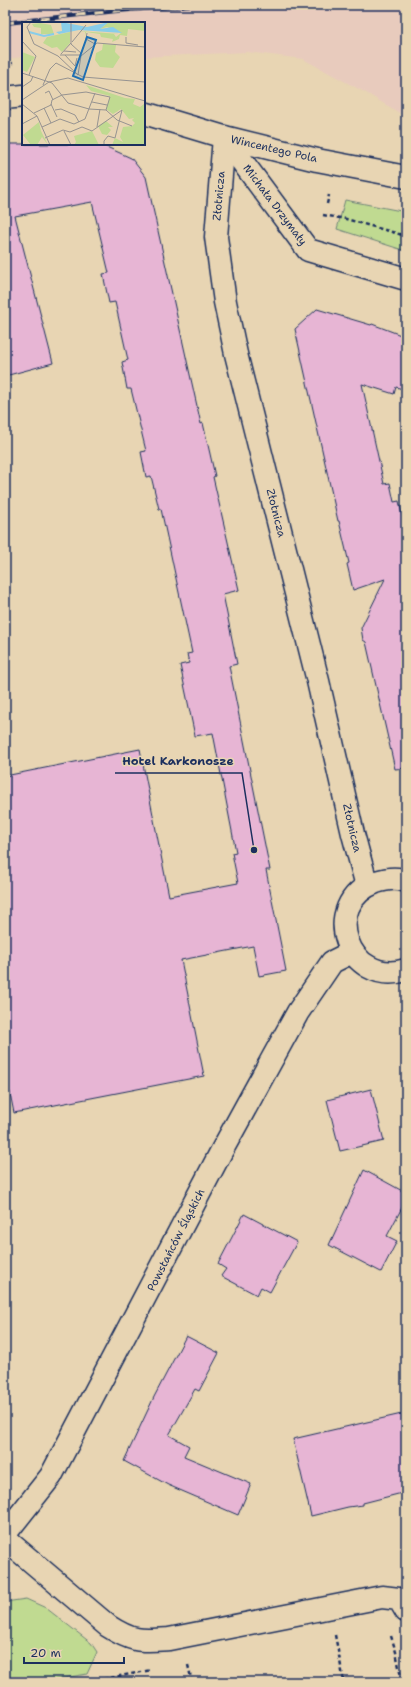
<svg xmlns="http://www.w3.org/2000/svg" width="411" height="1687" font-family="'Shantell Sans',sans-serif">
	<rect width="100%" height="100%" fill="#e8d5b3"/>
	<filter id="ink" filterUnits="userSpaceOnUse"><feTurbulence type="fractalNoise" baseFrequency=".025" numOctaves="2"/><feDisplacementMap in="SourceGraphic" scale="8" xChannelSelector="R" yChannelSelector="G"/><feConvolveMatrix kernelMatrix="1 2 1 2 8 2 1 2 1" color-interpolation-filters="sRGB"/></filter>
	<g filter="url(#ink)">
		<path fill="#e8cbbd" d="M 5,5 L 406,5 L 406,117 L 368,94 L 303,59 L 247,52 L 144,57 L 144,23 L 23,23 L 23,57 L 5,59 Z"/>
		<path fill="#c0da91" stroke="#6e8478" d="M 345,200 L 406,212 L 406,251 L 337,229 Z
			M 26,1599 L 46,1608 L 91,1643 L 97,1652 L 87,1674 L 42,1682 L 5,1682 L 5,1602 Z"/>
		<path fill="#e7b5d4" stroke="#1b2f5e" d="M 5,144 L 100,144 L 131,158 L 146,177 L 201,424 L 203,423 L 215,476 L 213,477 L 239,590 L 223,594 L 237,664 L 229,666 L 270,870 L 266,870 L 286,971 L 259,976 L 253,946 L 181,960 L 204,1076 L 14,1113 L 5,1068 L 5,776 L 140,749 L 169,896 L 238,883 L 232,853 L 236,852 L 213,733 L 195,736 L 180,665 L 189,663 L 187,654 L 192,653 L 161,509 L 159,509 L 151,476 L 146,477 L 141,452 L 146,451 L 131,389 L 127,389 L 122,362 L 128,360 L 115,302 L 109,303 L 103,274 L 109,273 L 92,202 L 15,216 L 53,363 L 5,376 Z
			M 317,309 L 371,325 L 372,324 L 406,337 L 406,390 L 396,387 L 394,394 L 362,384 L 384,484 L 390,483 L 394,502 L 399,501 L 406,533 L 406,768 L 395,769 L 366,642 L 363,640 L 361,628 L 385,579 L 353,590 L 347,564 L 349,563 L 339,521 L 338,521 L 295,329 Z
			M 371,1089 L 384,1141 L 340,1151 L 327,1100 Z
			M 364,1170 L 406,1193 L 406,1200 L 387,1236 L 397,1241 L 381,1272 L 329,1245 Z
			M 244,1214 L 297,1242 L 270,1292 L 261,1287 L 257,1295 L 221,1276 L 226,1269 L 218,1264 Z
			M 186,1336 L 219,1353 L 199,1391 L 195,1389 L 169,1435 L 189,1446 L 184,1456 L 251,1484 L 238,1515 L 168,1485 L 124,1461 L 154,1397 Z
			M 406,1413 L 406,1492 L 363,1503 L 363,1505 L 348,1507 L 311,1516 L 293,1439 Z"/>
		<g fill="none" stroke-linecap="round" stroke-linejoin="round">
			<g stroke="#1b2f5e" stroke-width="25">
				<path id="street" d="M 224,137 L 308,250 L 406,279
					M 5,1534 L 51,1476 L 221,1152 L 298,1012 L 332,962 L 352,952
					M 5,1539 L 108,1626 C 133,1642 140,1641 169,1639 L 382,1597 L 399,1599 L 406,1611"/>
			</g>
			<g stroke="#1b2f5e" stroke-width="25">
				<path id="secondary" d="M 5,98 L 23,96
					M 144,113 L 224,137 L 317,160 L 406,177
					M 224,137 L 216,237 L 225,302 L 236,354 L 318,681 L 353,834 L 367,886
					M 406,881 C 397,877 385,879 376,882 C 318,904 348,988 406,970"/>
			</g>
			<path stroke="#1b2f5e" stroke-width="2.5" stroke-dasharray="4 3" stroke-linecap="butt" d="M 5,64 L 13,63
				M 327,204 L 329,195
				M 323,215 L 346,219 L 406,236
				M 335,1635 L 344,1682
				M 391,1636 L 396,1652 L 402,1682
				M 188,1665 L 192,1682
				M 90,1682 L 151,1670"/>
			<use href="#street" stroke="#e8d5b3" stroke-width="22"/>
			<use href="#secondary" stroke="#e8d5b3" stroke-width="22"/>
			<g stroke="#1b2f5e" stroke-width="4.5">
				<path id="rail" d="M 5,23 L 115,11 L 190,5"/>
			</g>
			<use href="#rail" stroke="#e8d5b3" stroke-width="3" stroke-dasharray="9" stroke-linecap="butt"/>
		</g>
	</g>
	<g text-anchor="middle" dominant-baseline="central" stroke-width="3" stroke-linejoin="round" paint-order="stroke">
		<g font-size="11" fill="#1b2f5e" stroke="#e8d5b3">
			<text transform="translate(274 149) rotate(13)">Wincentego Pola</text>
			<text transform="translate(219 196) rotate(-85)">Złotnicza</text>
			<text transform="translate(275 205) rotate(53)">Michała Drzymały</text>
			<text transform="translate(276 513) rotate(76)">Złotnicza</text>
			<text transform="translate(352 828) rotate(77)">Złotnicza</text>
			<text transform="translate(176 1240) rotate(-63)">Powstańców Śląskich</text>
		</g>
	</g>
	<g transform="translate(22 22)">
		<rect width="123" height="123" fill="#e8d5b3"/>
		<path d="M 87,0 L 123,0 L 123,9 L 106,7 L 105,14 L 98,13 L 97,17 L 90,20 L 91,17 L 79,15 L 78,12 L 64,10 L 63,14 L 63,10 L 57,9 L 97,12 L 92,12 L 94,15 L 99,11 L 85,5 L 78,7 ZM 18,1 L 29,3 L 32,12 L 19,12 L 19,6 L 12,5 L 10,2 ZM 48,10 L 48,21 L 40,30 L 35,25 L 30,26 L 21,21 L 25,15 ZM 81,22 L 94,23 L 93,30 L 98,35 L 91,46 L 78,45 L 73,38 L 74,31 L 80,28 ZM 0,30 L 13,35 L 5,50 L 0,48 ZM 64,63 L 103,76 L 113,77 L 111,82 L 118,85 L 122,82 L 123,123 L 90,123 L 93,116 L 101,120 L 98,115 L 101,105 L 110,104 L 113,101 L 110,98 L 112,96 L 107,97 L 99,87 L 91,92 L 84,87 L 88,74 L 69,69 ZM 84,99 L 91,105 L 86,105 L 89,108 L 85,113 L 80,112 L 76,104 ZM 17,100 L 19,109 L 26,123 L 20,115 L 15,123 L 9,123 L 1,113 ZM 70,109 L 77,123 L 52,123 L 54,120 L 52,114 Z" fill="#c0da91"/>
		<path d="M 39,0 L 65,5 L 87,0 L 78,7 L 91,5 L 100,11 L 57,8 L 37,12 L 34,10 L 40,9 Z" fill="#88cdea"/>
		<path fill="none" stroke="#88cdea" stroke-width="2" d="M 7,10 L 22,14 L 32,12"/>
		<path fill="none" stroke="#969391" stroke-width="1" d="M 9,0 L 5,5 L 12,22 L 36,34 L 56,53M 49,0 L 49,22 L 60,32M 65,11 L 64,17 L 73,22M 104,15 L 104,21 L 116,23M 0,19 L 14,34 L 7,53M 50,20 L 64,3M 42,29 L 54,30M 39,32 L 49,21M 38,33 L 58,33M 43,33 L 53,44 L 55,36M 0,51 L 30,61 L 46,81 L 67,87 L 84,88M 56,53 L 59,34 L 75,21 L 123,25M 21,63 L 28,47 L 34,41 L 61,55 L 123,60M 0,65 L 9,59 L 11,54M 23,71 L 27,69 L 31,78M 0,78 L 27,60 L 46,56 L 123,79M 70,80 L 85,83M 0,82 L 15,94 L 28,123M 29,82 L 35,95M 22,86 L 29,101M 33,88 L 39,87 L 53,93 L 57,100M 84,88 L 95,98 L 110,104M 12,91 L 29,83 L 30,78 L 40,73 L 64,70 L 88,75 L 84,88M 0,102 L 15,94M 52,102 L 63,97 L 73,71M 20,105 L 38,97 L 52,102M 75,105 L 78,87M 41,108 L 48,110 L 60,105 L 70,109 L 100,88 L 93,116 L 86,114 L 82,119 L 82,123M 42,109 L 49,123M 23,116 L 41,108"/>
		<path fill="#1f6fb2" fill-opacity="0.15" stroke="#1f6fb2" stroke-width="2" d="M 65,15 L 74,18 L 61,58 L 51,54 Z"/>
		<rect width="123" height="123" fill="none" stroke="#1b2f5e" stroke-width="2"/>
	</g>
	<path fill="none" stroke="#1b2f5e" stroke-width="1.5" d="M254 850L242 773H115"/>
	<circle fill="#1b2f5e" stroke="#e8d5b3" stroke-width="1.5" cx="254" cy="850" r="4"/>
	<g font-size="12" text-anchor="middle" font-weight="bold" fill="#1b2f5e" stroke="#e8d5b3" stroke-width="3" stroke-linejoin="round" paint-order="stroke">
		<text x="178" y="765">Hotel Karkonosze</text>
	</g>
	<rect width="411" height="1687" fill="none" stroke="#e8d5b3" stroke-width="20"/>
	<rect x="10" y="10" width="391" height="1667" fill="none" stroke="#1b2f5e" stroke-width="1.5" filter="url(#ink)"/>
	<path d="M24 1657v6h100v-6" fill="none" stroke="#1b2f5e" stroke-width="2"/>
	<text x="30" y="1657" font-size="12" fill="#1b2f5e" stroke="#e8d5b3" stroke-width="3" paint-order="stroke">20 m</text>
</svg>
